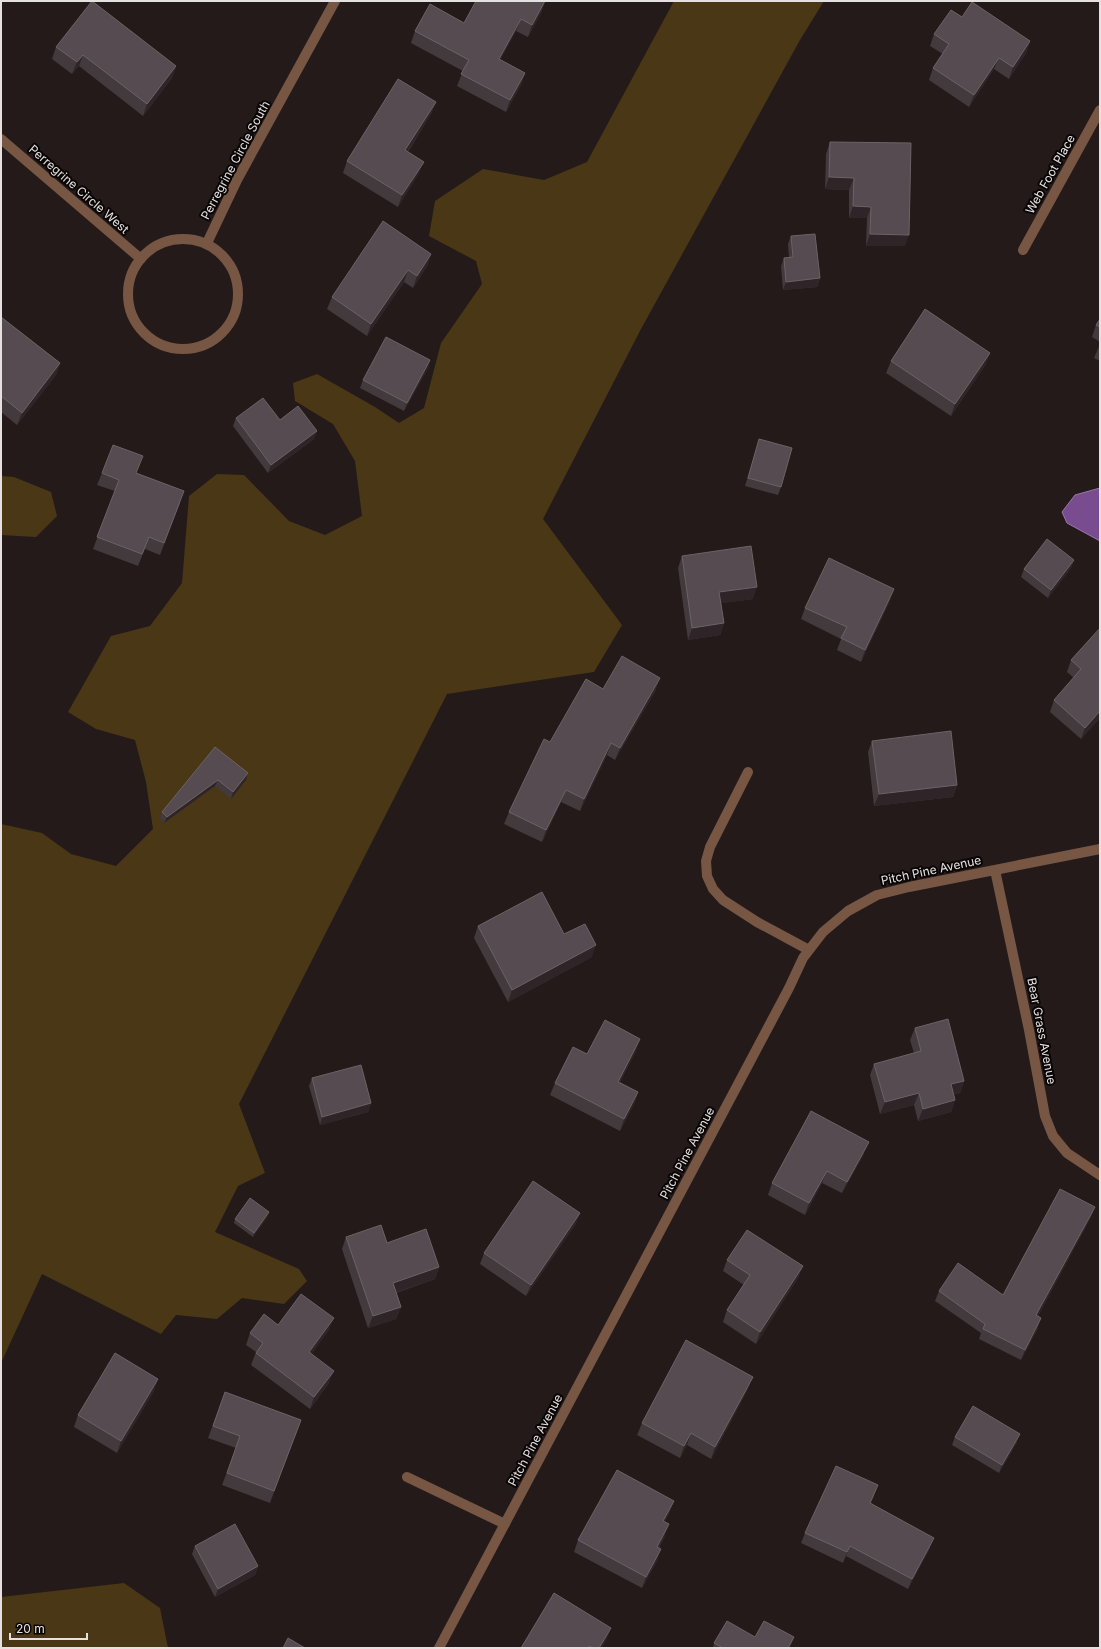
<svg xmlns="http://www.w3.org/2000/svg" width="1101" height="1649" font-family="Inter,sans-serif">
	<rect width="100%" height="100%" fill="#241a1a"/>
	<path fill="#4a3715" d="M 674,1 L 824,1 L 800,40 L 641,329 L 543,519 L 622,625 L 594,672 L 447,694 L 239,1104 L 265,1173 L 238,1186 L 215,1232 L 299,1269 L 307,1281 L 284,1304 L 242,1298 L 217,1319 L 176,1315 L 161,1334 L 42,1274 L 1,1363 L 1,824 L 42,833 L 71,854 L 116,866 L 153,829 L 146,782 L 135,740 L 96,729 L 68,712 L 111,636 L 150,626 L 182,583 L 189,496 L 217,474 L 244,475 L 289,521 L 325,535 L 362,516 L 355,461 L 333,424 L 295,401 L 293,383 L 317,374 L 375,407 L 399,423 L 424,408 L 441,343 L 482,284 L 476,261 L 429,236 L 435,201 L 483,169 L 544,180 L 587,162 Z
		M 1,476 L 14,477 L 51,492 L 57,516 L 36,537 L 1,535 Z
		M 124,1583 L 160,1608 L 168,1648 L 1,1648 L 1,1597 Z"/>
	<path fill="#794c90" stroke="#9a78a8" d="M 1100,488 L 1100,541 L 1067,523 L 1062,512 L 1075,495 Z"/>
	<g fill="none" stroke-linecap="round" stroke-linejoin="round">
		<path stroke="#775644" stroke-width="10" d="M 1,139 L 141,259
			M128 294a55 55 0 1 1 110 0a55 55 0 1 1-110 0Z
			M 207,243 L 237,180 L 335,1
			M 1023,250 L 1100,110
			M 748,772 L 710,847 L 706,861 L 707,876 L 713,889 L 723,900 L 757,922 L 809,950
			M 995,870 L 1029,1030 L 1045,1116 L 1053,1136 L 1067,1153 L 1100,1175
			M 407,1477 L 505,1524
			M 439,1648 L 789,988 L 803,958 L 823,932 L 848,911 L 877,895 L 909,887 L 1100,849"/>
	</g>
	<path fill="#433a3e" d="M 545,1 L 541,13 L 528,37 L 516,31 L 500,60 L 525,73 L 521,85 L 506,112 L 457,86 L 463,71 L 411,43 L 415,31 L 464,23 Z
		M 962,17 L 1030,41 L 1026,53 L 1009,79 L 994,69 L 969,107 L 929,80 L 933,68 L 943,54 L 930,46 L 934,34 Z
		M 56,47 L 176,66 L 172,78 L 143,116 L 79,66 L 72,74 L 52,59 Z
		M 436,102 L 431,114 L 408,152 L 419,173 L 398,207 L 343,173 L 347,161 Z
		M 830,142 L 905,246 L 866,246 L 867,218 L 849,218 L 849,190 L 825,189 L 826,154 Z
		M 791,236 L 820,278 L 817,287 L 783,290 L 781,266 L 784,258 L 789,257 L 788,244 Z
		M 431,254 L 427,266 L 413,288 L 404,282 L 367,336 L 327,309 L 332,297 Z
		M 1,317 L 60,363 L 56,375 L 17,425 L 1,412 Z
		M 1100,319 L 1100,342 L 1092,337 L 1096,325 Z
		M 1100,344 L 1100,361 L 1094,358 Z
		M 430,360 L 428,368 L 404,411 L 360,388 L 363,380 Z
		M 891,361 L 986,364 L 951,416 L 886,373 Z
		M 236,418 L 280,420 L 317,431 L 314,439 L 268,473 L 233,426 Z
		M 759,439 L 781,487 L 778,495 L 745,486 Z
		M 102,473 L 137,473 L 180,503 L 160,555 L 145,549 L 138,566 L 93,549 L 115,491 L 97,485 Z
		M 682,556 L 753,599 L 721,603 L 724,623 L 720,635 L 688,640 L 678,568 Z
		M 1074,560 L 1071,568 L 1048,598 L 1021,577 L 1024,569 Z
		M 890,601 L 861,662 L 837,650 L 841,639 L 801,619 L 805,608 Z
		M 1100,629 L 1100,718 L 1081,739 L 1050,712 L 1054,700 L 1074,678 L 1067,672 L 1071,660 Z
		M 603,689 L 656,690 L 615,760 L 607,755 L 580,811 L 561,802 L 542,842 L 504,824 L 509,812 L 550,742 Z
		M 872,741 L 957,785 L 953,797 L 874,806 L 868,752 Z
		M 215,747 L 246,780 L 231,799 L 215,786 L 164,823 L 160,818 L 162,812 Z
		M 478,926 L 564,934 L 592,957 L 508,1002 L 474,938 Z
		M 915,1028 L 964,1081 L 960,1093 L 954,1094 L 955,1100 L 951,1112 L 918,1121 L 914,1105 L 880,1114 L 870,1075 L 874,1064 L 914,1053 L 910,1040 Z
		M 636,1051 L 620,1082 L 638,1092 L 634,1104 L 620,1131 L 550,1095 L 555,1083 L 587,1054 Z
		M 312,1078 L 371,1103 L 368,1112 L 320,1125 L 309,1086 Z
		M 864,1154 L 842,1193 L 822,1183 L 805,1215 L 768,1195 L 772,1183 Z
		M 1095,1207 L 1091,1217 L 1038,1316 L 1038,1328 L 1021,1360 L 979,1339 L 981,1333 L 935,1301 L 939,1291 L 1003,1295 Z
		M 580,1213 L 575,1225 L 526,1296 L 480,1264 L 484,1253 Z
		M 268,1216 L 253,1237 L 234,1223 L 235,1219 Z
		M 346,1237 L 387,1243 L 439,1267 L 435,1279 L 396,1293 L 401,1307 L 396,1319 L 368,1328 L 342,1249 Z
		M 727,1260 L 803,1266 L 798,1278 L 756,1344 L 723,1322 L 727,1310 L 744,1285 L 723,1271 Z
		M 278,1325 L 329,1330 L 311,1354 L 329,1383 L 310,1409 L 251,1365 L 256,1352 L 246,1345 L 250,1333 Z
		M 748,1389 L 711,1459 L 687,1445 L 680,1458 L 637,1435 L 642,1423 Z
		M 154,1391 L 117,1453 L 74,1427 L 78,1415 Z
		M 225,1392 L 301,1420 L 270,1503 L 222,1485 L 236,1448 L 208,1438 Z
		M 955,1437 L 1017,1442 L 999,1473 L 952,1445 Z
		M 874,1496 L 870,1504 L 930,1548 L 908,1589 L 846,1556 L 843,1563 L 801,1543 L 805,1533 Z
		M 674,1501 L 669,1513 L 665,1521 L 665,1536 L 659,1548 L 657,1561 L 642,1588 L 574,1552 L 578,1540 Z
		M 195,1546 L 258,1566 L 255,1575 L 215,1597 L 192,1554 Z
		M 755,1637 L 794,1637 L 790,1648 L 713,1648 L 714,1643 Z"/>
	<path fill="#2f2528" d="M 545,1 L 541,13 L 528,37 L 532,25 Z
		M 521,19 L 516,31 L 494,71 L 499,59 Z
		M 1030,41 L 1026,53 L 1009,79 L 1013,67 Z
		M 83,55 L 79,66 L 72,74 L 77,62 Z
		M 999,58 L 994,69 L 969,107 L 974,95 Z
		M 176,66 L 172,78 L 143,116 L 147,104 Z
		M 525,73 L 521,85 L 506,112 L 510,100 Z
		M 436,102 L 431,114 L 401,162 L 405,150 Z
		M 424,162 L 419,173 L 398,207 L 402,195 Z
		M 829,177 L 854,178 L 849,190 L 825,189 Z
		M 853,206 L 871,207 L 867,218 L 849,218 Z
		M 870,234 L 909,235 L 905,246 L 866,246 Z
		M 431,254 L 427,266 L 413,288 L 417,276 Z
		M 408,270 L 404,282 L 367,336 L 371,324 Z
		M 820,278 L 817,287 L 783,290 L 786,282 Z
		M 990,353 L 986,364 L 951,416 L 955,404 Z
		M 430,360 L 428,368 L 404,411 L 407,403 Z
		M 60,363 L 56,375 L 17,425 L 22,413 Z
		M 317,431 L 314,439 L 268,473 L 271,465 Z
		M 1074,560 L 1071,568 L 1048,598 L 1051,590 Z
		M 757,587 L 753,599 L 715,604 L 719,592 Z
		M 894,589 L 890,601 L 861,662 L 865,650 Z
		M 724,623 L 720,635 L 688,640 L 692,628 Z
		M 660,678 L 656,690 L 615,760 L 620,748 Z
		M 1100,711 L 1100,718 L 1081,739 L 1085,728 Z
		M 611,743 L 607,755 L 580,811 L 584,799 Z
		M 248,773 L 246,780 L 231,799 L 233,792 Z
		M 218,780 L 215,786 L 164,823 L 167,817 Z
		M 957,785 L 953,797 L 874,806 L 879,794 Z
		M 566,790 L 561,802 L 542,842 L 546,830 Z
		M 596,945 L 592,957 L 508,1002 L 512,990 Z
		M 640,1039 L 636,1051 L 614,1093 L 618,1082 Z
		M 964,1081 L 960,1093 L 947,1096 L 951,1084 Z
		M 638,1092 L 634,1104 L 620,1131 L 624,1119 Z
		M 919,1093 L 914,1105 L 880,1114 L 885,1102 Z
		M 955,1100 L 951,1112 L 918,1121 L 923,1109 Z
		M 371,1103 L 368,1112 L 320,1125 L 322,1117 Z
		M 869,1142 L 864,1154 L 842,1193 L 847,1182 Z
		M 827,1171 L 822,1183 L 805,1215 L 809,1203 Z
		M 1095,1207 L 1091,1217 L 1033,1325 L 1036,1315 Z
		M 269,1212 L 268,1216 L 253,1237 L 254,1233 Z
		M 580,1213 L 575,1225 L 526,1296 L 531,1285 Z
		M 803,1266 L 798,1278 L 756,1344 L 760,1332 Z
		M 439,1267 L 435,1279 L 388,1295 L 393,1283 Z
		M 401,1307 L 396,1319 L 368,1328 L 373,1316 Z
		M 334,1318 L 329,1330 L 304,1364 L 309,1352 Z
		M 1041,1318 L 1038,1328 L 1021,1360 L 1025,1350 Z
		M 334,1371 L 329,1383 L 310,1409 L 314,1397 Z
		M 753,1377 L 748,1389 L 711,1459 L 715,1447 Z
		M 158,1379 L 154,1391 L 117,1453 L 121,1441 Z
		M 691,1433 L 687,1445 L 680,1458 L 684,1446 Z
		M 1020,1434 L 1017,1442 L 999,1473 L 1002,1465 Z
		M 878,1485 L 874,1496 L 866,1514 L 870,1503 Z
		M 674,1501 L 669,1513 L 659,1532 L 663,1521 Z
		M 669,1524 L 665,1536 L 653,1559 L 657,1547 Z
		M 934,1538 L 930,1548 L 908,1589 L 912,1579 Z
		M 850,1546 L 846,1556 L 843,1563 L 847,1552 Z
		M 661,1549 L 657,1561 L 642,1588 L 646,1577 Z
		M 258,1566 L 255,1575 L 215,1597 L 218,1589 Z
		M 611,1628 L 607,1639 L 602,1648 L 599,1648 Z
		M 794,1637 L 790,1648 L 788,1648 Z"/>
	<path fill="#554b50" stroke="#6c6366" d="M 92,1 L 176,66 L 147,104 L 83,55 L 77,62 L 56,47 Z
		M 476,1 L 545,1 L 532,25 L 521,19 L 499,59 L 525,73 L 510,100 L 461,74 L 469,60 L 415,31 L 430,4 L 464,23 Z
		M 972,2 L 1030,41 L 1013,67 L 999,58 L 974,95 L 933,68 L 949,44 L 934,34 L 951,10 L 962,17 Z
		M 398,79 L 436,102 L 405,150 L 424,162 L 402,195 L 347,161 Z
		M 830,142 L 911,143 L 909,235 L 870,234 L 871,207 L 853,206 L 854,178 L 829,177 Z
		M 383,221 L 431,254 L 417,276 L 408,270 L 371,324 L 332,297 Z
		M 815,234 L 820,278 L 786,282 L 784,258 L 793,257 L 791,236 Z
		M 925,309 L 990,353 L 955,404 L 891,361 Z
		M 1,317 L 60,363 L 22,413 L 1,396 Z
		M 1100,319 L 1100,327 L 1096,325 Z
		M 386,337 L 430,360 L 407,403 L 363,380 Z
		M 263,398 L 280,420 L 298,406 L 317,431 L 271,465 L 236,418 Z
		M 759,439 L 792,448 L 781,487 L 748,478 Z
		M 113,445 L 143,456 L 136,473 L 184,491 L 164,543 L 149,537 L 142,554 L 97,537 L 119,480 L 102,473 Z
		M 1047,539 L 1074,560 L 1051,590 L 1024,569 Z
		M 751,546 L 757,587 L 719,592 L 724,623 L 692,628 L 682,556 Z
		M 829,558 L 894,589 L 865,650 L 841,638 L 847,627 L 805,608 Z
		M 1100,628 L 1100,711 L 1085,728 L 1054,700 L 1081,669 L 1071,660 Z
		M 622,656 L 660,678 L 620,748 L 611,743 L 584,799 L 566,790 L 546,830 L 509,812 L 544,739 L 550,742 L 586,679 L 603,689 Z
		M 951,731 L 957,785 L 879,794 L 872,741 Z
		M 215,747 L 248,773 L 233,792 L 218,780 L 167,817 L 162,812 Z
		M 542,892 L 564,934 L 585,924 L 596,945 L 512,990 L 478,926 Z
		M 948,1019 L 964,1081 L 951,1084 L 955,1100 L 923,1109 L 919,1093 L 885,1102 L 874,1064 L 921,1051 L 915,1028 Z
		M 605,1020 L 640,1039 L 618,1082 L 638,1092 L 624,1119 L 555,1083 L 573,1047 L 587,1054 Z
		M 361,1065 L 371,1103 L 322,1117 L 312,1078 Z
		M 811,1111 L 869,1142 L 847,1182 L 827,1171 L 809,1203 L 772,1183 Z
		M 533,1181 L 580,1213 L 531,1285 L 484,1253 Z
		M 1060,1189 L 1095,1207 L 1036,1315 L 1041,1318 L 1025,1350 L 983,1329 L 985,1324 L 939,1291 L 958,1263 L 1003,1295 Z
		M 250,1198 L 269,1212 L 254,1233 L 235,1219 Z
		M 381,1225 L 387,1243 L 426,1229 L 439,1267 L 393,1283 L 401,1307 L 373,1316 L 346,1237 Z
		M 747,1230 L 803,1266 L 760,1332 L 727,1310 L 750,1275 L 727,1260 Z
		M 301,1294 L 334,1318 L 309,1352 L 334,1371 L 314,1397 L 256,1353 L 263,1343 L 250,1333 L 264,1314 L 278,1325 Z
		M 686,1340 L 753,1377 L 715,1447 L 691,1433 L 684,1446 L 642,1423 Z
		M 115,1353 L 158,1379 L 121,1441 L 78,1415 Z
		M 225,1392 L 301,1420 L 274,1491 L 227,1473 L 240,1436 L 213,1426 Z
		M 973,1406 L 1020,1434 L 1002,1465 L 955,1437 Z
		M 836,1466 L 878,1485 L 870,1503 L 934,1538 L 912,1579 L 850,1546 L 847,1552 L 805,1533 Z
		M 617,1470 L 674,1501 L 663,1521 L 669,1524 L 657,1547 L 661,1549 L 646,1577 L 578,1540 Z
		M 235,1524 L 258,1566 L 218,1589 L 195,1546 Z
		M 554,1593 L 611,1628 L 599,1648 L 593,1648 L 589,1646 L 588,1648 L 521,1648 Z
		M 727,1621 L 755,1637 L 764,1621 L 794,1637 L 788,1648 L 723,1648 L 714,1643 Z
		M 288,1638 L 305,1648 L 283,1648 Z"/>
	<g text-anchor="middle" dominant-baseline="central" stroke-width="4" stroke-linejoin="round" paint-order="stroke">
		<g font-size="12" fill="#e7e0e0" stroke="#0a0606">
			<text transform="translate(235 160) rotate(-62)">Perregrine Circle South</text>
			<text transform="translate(1050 174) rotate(-61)">Web Foot Place</text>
			<text transform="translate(79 189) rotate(41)">Perregrine Circle West</text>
			<text transform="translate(931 870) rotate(-12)">Pitch Pine Avenue</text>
			<text transform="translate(1042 1031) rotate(79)">Bear Grass Avenue</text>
			<text transform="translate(687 1153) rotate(-62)">Pitch Pine Avenue</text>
			<text transform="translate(535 1440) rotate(-62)">Pitch Pine Avenue</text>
		</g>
	</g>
	<rect width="1101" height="1649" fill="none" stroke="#e7e0e0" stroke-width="4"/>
	<path d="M10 1633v6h77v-6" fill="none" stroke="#e7e0e0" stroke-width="2"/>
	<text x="16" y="1633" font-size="12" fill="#e7e0e0" stroke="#0a0606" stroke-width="3" paint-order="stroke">20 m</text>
</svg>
